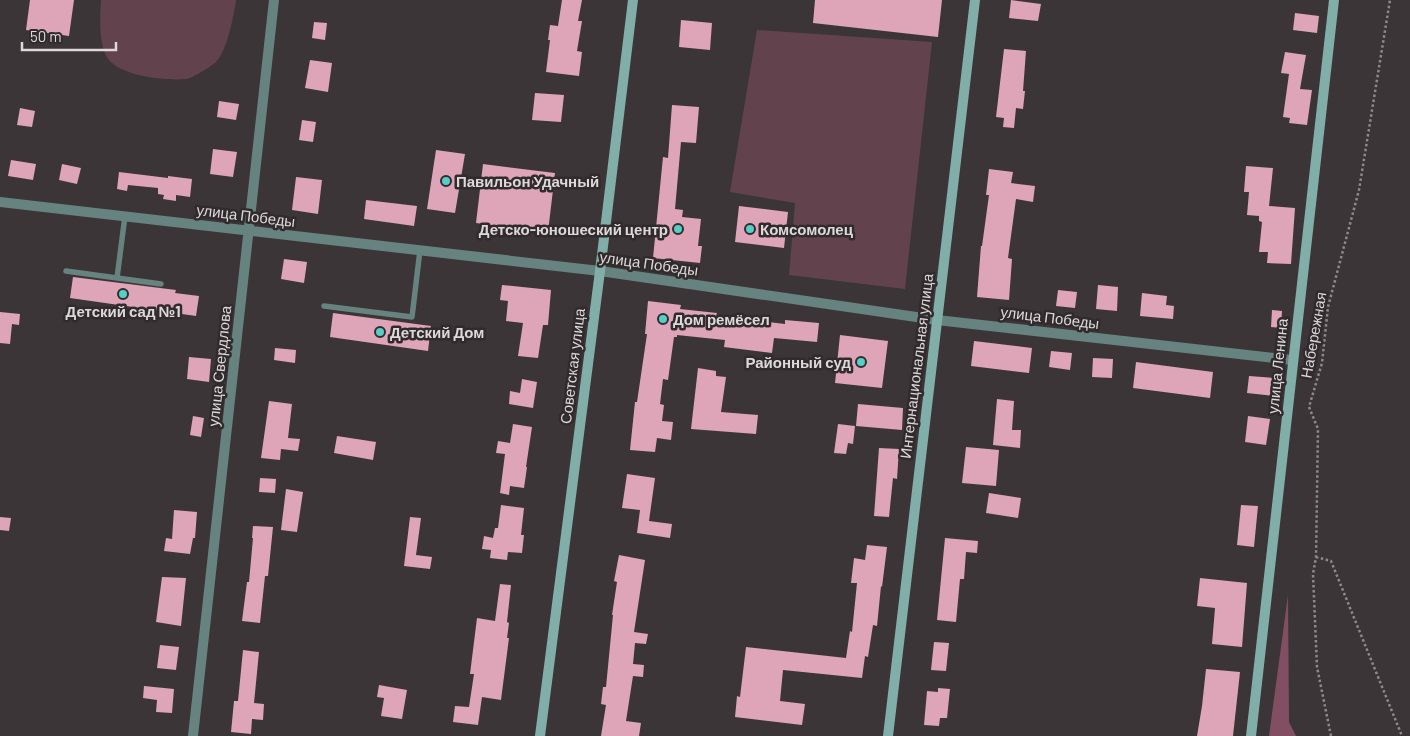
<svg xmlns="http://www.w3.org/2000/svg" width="1410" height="736" font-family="Barlow,sans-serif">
	<rect width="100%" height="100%" fill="#3b3537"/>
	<path fill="#62434d" d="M 101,0 L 236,0 C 234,15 227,51 216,62 C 210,67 193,78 186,79 C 166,81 122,76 109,60 C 98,47 100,16 101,0 Z
		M 757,30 L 932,42 L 905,289 L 789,275 L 795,203 L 730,192 Z"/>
	<path fill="#814f61" d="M 1288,595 L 1289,722 L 1296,736 L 1269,736 Z"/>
	<path fill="#dea5b8" d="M 30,0 L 74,0 L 69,36 L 26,30 Z
		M 562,0 L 582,0 L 578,21 L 582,21 L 577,51 L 582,52 L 579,76 L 546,72 L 550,40 L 548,40 L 550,25 L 558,26 Z
		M 815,0 L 942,0 L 938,37 L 813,23 Z
		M 1011,0 L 1041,4 L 1038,21 L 1009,18 Z
		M 1295,13 L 1319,16 L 1317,33 L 1293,30 Z
		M 681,20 L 712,23 L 710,50 L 679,47 Z
		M 314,22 L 327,23 L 325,40 L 312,38 Z
		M 1004,49 L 1026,51 L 1023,91 L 1025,91 L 1023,109 L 1016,108 L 1014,128 L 1003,127 L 1004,118 L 996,117 Z
		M 1285,52 L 1306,55 L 1300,89 L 1312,90 L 1307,125 L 1289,123 L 1290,118 L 1283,117 L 1289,74 L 1281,73 Z
		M 310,60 L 332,63 L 328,92 L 305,88 Z
		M 535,93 L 564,95 L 561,122 L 532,120 Z
		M 219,101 L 239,104 L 236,120 L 217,117 Z
		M 672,105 L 699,107 L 696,143 L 681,142 L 675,209 L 683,210 L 682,217 L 701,219 L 698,246 L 702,246 L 700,263 L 653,258 L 663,157 L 668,158 Z
		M 20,108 L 35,111 L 32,127 L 17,125 Z
		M 302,120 L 316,122 L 313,142 L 299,140 Z
		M 213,149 L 237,152 L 233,177 L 210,174 Z
		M 436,150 L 465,154 L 455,213 L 427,209 Z
		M 11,160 L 36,164 L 33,180 L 8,176 Z
		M 62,164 L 81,168 L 77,184 L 59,180 Z
		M 483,164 L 555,173 L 548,232 L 476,223 Z
		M 1246,166 L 1273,168 L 1269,206 L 1295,208 L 1291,264 L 1267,263 L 1268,252 L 1259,252 L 1262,222 L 1259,221 L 1259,216 L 1247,215 L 1249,192 L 1244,192 Z
		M 989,169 L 1013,172 L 1011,183 L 1035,186 L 1033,202 L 1016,199 L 1008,258 L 1012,259 L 1009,300 L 977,297 L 981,246 L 982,246 L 989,195 L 986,195 Z
		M 119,172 L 168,178 L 168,176 L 192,179 L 190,197 L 176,195 L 176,201 L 163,199 L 164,195 L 158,194 L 158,188 L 128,185 L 127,191 L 117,189 Z
		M 296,177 L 322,180 L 318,214 L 292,210 Z
		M 366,200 L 417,206 L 414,226 L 364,219 Z
		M 739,206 L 788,212 L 784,248 L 735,242 Z
		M 284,259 L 307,262 L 304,283 L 281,279 Z
		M 73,277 L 176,290 L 175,293 L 199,296 L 196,316 L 70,298 Z
		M 502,285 L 551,290 L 548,325 L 543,325 L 538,358 L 518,356 L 523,323 L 506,321 L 508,301 L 500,300 Z
		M 1098,285 L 1118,287 L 1117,311 L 1096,309 Z
		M 1058,290 L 1077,292 L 1075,308 L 1056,306 Z
		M 1142,293 L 1167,296 L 1166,305 L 1174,306 L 1173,319 L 1140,316 Z
		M 648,301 L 681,305 L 680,309 L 717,313 L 716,316 L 785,324 L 785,320 L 819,323 L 817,342 L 774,338 L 772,353 L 724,347 L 725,340 L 677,335 L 677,337 L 674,337 L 668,380 L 663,379 L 660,404 L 664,405 L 662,421 L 673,422 L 671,440 L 657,438 L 655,452 L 630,450 L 635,402 L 637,402 L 647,334 L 645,334 Z
		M 1272,310 L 1282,311 L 1281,328 L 1271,327 Z
		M 0,312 L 20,314 L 19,325 L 12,324 L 10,344 L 0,343 Z
		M 333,313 L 431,326 L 428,351 L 330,337 Z
		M 840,335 L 888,341 L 882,388 L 835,383 Z
		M 974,341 L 1032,348 L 1029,373 L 971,366 Z
		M 275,348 L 296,350 L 295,363 L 274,360 Z
		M 1051,351 L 1072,353 L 1070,370 L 1049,367 Z
		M 189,357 L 211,359 L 209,382 L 187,379 Z
		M 1093,358 L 1113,359 L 1112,378 L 1092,377 Z
		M 1136,362 L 1213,372 L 1210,398 L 1133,388 Z
		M 698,368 L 716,371 L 716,376 L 726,377 L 721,412 L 758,415 L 756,434 L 691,429 Z
		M 1249,376 L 1275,378 L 1274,396 L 1247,393 Z
		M 522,379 L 537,382 L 533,408 L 509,404 L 510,391 L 520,393 Z
		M 997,399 L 1014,401 L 1012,430 L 1021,430 L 1020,448 L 993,445 Z
		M 269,401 L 292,404 L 288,438 L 300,439 L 298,451 L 281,449 L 280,460 L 261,458 Z
		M 858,404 L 903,408 L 902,430 L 856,426 Z
		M 193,416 L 204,418 L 201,437 L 190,435 Z
		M 1248,416 L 1270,419 L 1266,445 L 1245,442 Z
		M 513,424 L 532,427 L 526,467 L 527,467 L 524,488 L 510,486 L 509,495 L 500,493 L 505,454 L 496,453 L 498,441 L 510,443 Z
		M 838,424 L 855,426 L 853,444 L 848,443 L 846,454 L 834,453 Z
		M 337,436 L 376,442 L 373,460 L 334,453 Z
		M 966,447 L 999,450 L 996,486 L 962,483 Z
		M 879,448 L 899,449 L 897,479 L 893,478 L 889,517 L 874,516 Z
		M 627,474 L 655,478 L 649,521 L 672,524 L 670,538 L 637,533 L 640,510 L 622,508 Z
		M 260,478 L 276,479 L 275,493 L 259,492 Z
		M 286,489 L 303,492 L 297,532 L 281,530 Z
		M 989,493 L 1021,498 L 1018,518 L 986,513 Z
		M 501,505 L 524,508 L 521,535 L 524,535 L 522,553 L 508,552 L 507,560 L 490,558 L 491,550 L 482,549 L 484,536 L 493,538 L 495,528 L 498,528 Z
		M 1241,505 L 1258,506 L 1254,547 L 1237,545 Z
		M 174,510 L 197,512 L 195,538 L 193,538 L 190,554 L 164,551 L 166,538 L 172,539 Z
		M 0,517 L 11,518 L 9,531 L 0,530 Z
		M 410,517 L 421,518 L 416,555 L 432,557 L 430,569 L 404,566 Z
		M 253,526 L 273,527 L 268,576 L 265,576 L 260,623 L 242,621 L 247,582 L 249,582 L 253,538 L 252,538 Z
		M 945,538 L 978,541 L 977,553 L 966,552 L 964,579 L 960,579 L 956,622 L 937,620 Z
		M 867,545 L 887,547 L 882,587 L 881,586 L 877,626 L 873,625 L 868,657 L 865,656 L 862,678 L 783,670 L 780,701 L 805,704 L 802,725 L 735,717 L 737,696 L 740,697 L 746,647 L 846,658 L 850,631 L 852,632 L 857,583 L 851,583 L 854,558 L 865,560 Z
		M 619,555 L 645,560 L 634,632 L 648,634 L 646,644 L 635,643 L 633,664 L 644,665 L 643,677 L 633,676 L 626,721 L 641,723 L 639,736 L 601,736 L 606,705 L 601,704 L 603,687 L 606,687 L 613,615 L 612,615 L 617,582 L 614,581 Z
		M 162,577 L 186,578 L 181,626 L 156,622 Z
		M 1200,578 L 1247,583 L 1242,647 L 1212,644 L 1215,608 L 1197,606 Z
		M 500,584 L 511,585 L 507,622 L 509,623 L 507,638 L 509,638 L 501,700 L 482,697 L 478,725 L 453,722 L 455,706 L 469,707 L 474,674 L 470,674 L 477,618 L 495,621 Z
		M 934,642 L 949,643 L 946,671 L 931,670 Z
		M 160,645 L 179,647 L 176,670 L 157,668 Z
		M 243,650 L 259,652 L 254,703 L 264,704 L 263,720 L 252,719 L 251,734 L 231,732 L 234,701 L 238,701 Z
		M 1206,669 L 1240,672 L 1233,736 L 1197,736 L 1202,706 Z
		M 379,685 L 407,690 L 402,719 L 381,716 L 384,698 L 377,697 Z
		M 144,686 L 174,689 L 172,713 L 156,712 L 157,700 L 143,698 Z
		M 938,688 L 950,689 L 947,718 L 940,718 L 939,726 L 924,725 L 927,691 L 938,692 Z"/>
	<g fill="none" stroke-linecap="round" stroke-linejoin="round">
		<path stroke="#8e898b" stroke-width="2.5" stroke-dasharray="2.5 2.5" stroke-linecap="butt" d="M 1316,557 L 1331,561 L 1402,736
			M 1331,736 L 1317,667 L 1313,574 L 1316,557 L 1318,429 L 1309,407 L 1322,363 L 1328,307 L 1359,190 L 1390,0"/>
		<path stroke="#678380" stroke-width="5.5" d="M 66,271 L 161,284
			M 117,278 L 125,216
			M 324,306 L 412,317 L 420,250"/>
		<path stroke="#678380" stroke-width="10" d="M 0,202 L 600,271 L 937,320 L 1292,360
			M 193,736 L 274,0"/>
		<path stroke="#81aea9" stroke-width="10" d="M 540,736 L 600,271 L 633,0
			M 888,736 L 975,0
			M 1251,736 L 1334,0"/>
	</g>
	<g fill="#55cec5" stroke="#312b2d" stroke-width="2">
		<circle cx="446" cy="181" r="5"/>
		<circle cx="678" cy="229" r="5"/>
		<circle cx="750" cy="229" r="5"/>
		<circle cx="123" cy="294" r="5"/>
		<circle cx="663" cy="319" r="5"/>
		<circle cx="380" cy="332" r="5"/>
		<circle cx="861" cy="362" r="5"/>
	</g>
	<g text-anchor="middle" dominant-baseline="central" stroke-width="5" stroke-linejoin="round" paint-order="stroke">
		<g font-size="15" font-weight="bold" fill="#ddd9da" stroke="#312b2d" text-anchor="start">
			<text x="456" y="181">Павильон Удачный</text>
			<text x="668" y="229" text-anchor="end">Детско-юношеский центр</text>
			<text x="760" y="229">Комсомолец</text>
			<text x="123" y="311" text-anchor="middle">Детский сад №1</text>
			<text x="673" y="319">Дом ремёсел</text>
			<text x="390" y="332">Детский Дом</text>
			<text x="851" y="362" text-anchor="end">Районный суд</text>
		</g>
		<g font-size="15" fill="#ddd9da" stroke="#312b2d">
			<text transform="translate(246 215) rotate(7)">улица Победы</text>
			<text transform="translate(649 263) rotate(8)">улица Победы</text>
			<text transform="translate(1050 317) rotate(7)">улица Победы</text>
			<text transform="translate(1313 335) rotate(-80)">Набережная</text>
			<text transform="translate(219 366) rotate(-84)">улица Свердлова</text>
			<text transform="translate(572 366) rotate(-83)">Советская улица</text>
			<text transform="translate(916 366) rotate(-83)">Интернациональная улица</text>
			<text transform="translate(1277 366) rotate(-84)">улица Ленина</text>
		</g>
	</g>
	<path d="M22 42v8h94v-8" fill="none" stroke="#ddd9da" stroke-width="2.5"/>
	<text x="30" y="42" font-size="15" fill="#ddd9da" stroke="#312b2d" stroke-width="4" paint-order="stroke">50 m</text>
</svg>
